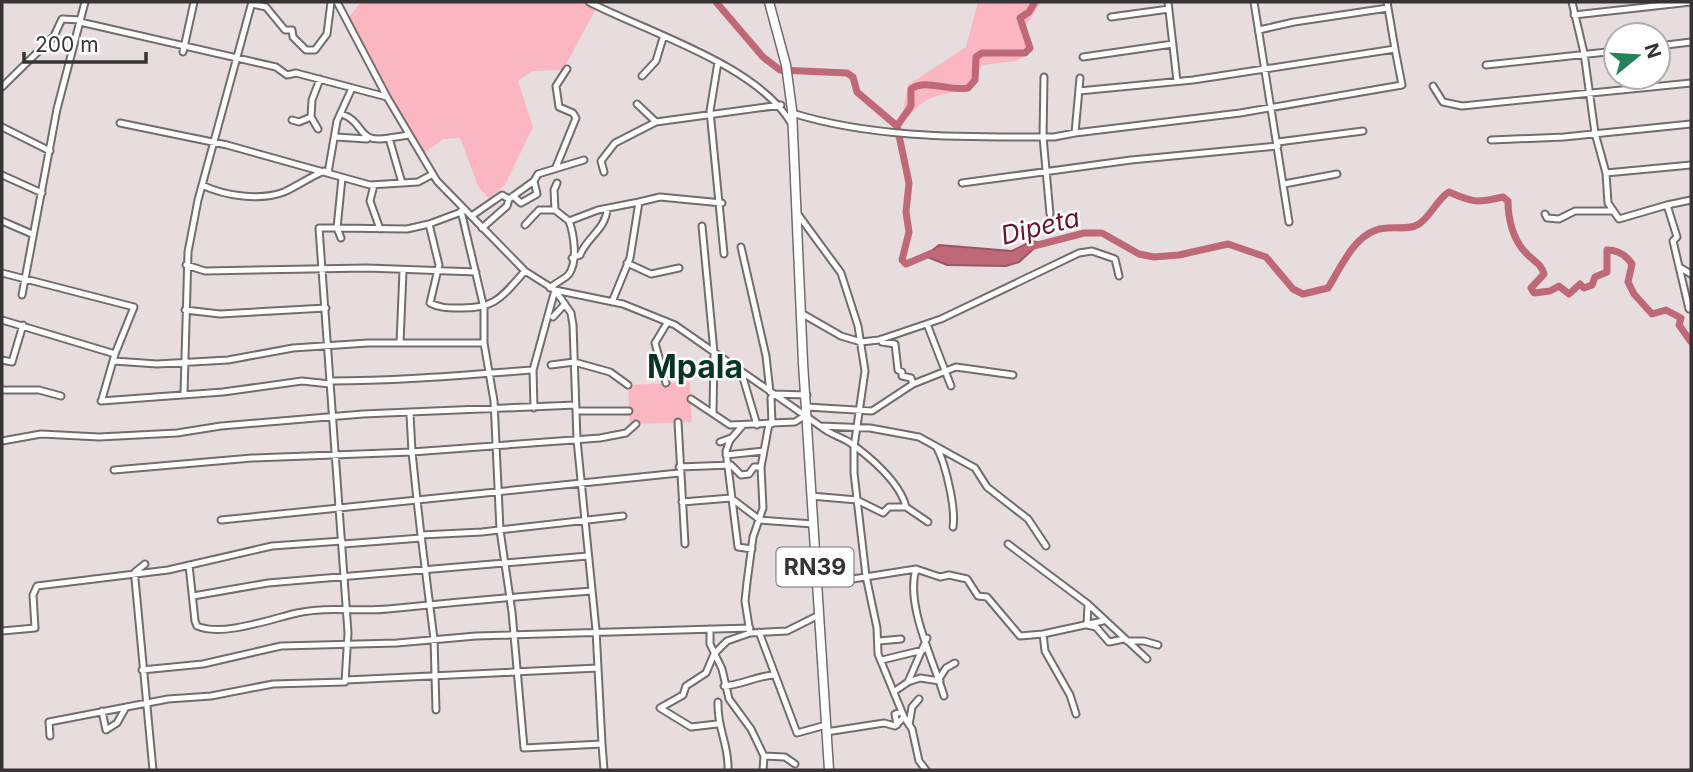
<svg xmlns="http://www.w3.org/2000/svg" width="1693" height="772" font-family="Inter,sans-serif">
	<rect width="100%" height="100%" fill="#e7ddde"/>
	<path fill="#fab7c1" d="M 361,2 L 587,2 L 597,7 L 563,70 L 532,71 L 518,81 L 533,127 L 505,185 L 489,199 L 478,186 L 460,138 L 443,139 L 423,154 L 349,17 Z
		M 978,2 L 1041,2 L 1025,27 L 1032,51 L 1016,61 L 982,65 L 970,90 C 944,94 925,94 909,117 L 903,111 L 908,85 L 966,47 Z
		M 690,382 L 692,422 L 630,424 L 628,385 Z"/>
	<path fill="#bf6878" stroke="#965864" stroke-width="2" d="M 1032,241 L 1040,243 L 1019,262 L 1006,266 L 947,265 L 925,256 L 939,245 L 1012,251 Z"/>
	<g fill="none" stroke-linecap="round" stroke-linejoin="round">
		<path stroke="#bf6878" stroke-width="7" d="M 716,2 L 763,57 L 780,70 L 847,73 L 853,77 L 857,92 L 897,126
			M 1034,246 L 1084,233 L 1102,233 L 1139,254 L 1154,257 L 1179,255 L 1228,244 L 1266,257 L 1293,289 L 1303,294 L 1328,288 C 1342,266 1356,229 1387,228 C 1398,227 1410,230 1419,224 C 1432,215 1437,199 1449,192 C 1474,203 1477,203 1503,197 L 1508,201 C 1508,219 1513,240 1526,253 C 1533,261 1541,263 1544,274 L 1531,288 L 1534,293 L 1550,291 L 1559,286 L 1569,294 L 1580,284 L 1584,288 L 1592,285 L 1595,277 L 1607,272 L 1607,250 C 1617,250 1626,255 1632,264 L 1628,282 L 1634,294 L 1652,314 L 1666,310 L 1681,318 L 1679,325 L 1691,342
			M 932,253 L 906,264 L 902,260 L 909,232 L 906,212 L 909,183 L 897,126 L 911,106 L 911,89 C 926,78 949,92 968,88 L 975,80 L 976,57 L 982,53 L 1025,53 L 1030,48 L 1020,18 L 1029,12 L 1035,2"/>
		<g stroke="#746b6c" stroke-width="9">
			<path id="minor" d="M 337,2 L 387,97 L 437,181 L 525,271 L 555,290 L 623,304 L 675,325 L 820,426 L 870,428 L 919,437 L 975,468 L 987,487 L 1028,519 L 1046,546
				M 589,2 C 649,33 757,65 791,123
				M 1168,2 L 1177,81
				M 1254,2 L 1289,222
				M 1572,2 L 1584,53 L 1595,133 L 1606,173 L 1608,203 L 1619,219 L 1667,205 L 1677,237 L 1673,241 L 1689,309
				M 252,4 L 266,7 L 285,30 L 292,30 L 293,37 L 306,50 L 315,50 L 327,34 L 331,2
				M 1574,15 L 1691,2
				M 1111,17 L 1169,9
				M 80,22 L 276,67 L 287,75 L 296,73 L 387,97
				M 1259,30 L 1294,22 L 1388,8
				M 1658,46 L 1691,42
				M 183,52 L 194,2
				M 1083,57 L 1173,44
				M 718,62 L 710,111 L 724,254
				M 1486,65 L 1616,51
				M 642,76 L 656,61 L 663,38
				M 1044,77 L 1043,137 L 1050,214
				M 1433,86 L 1443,102 L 1462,106 L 1691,83
				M 2,87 L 54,36 L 62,19 L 81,20
				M 1079,91 L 1193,80 L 1395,49 L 1387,2
				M 637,104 L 656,122 L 781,105
				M 792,113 C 875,139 968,137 1054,137 L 1075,133 L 1080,78
				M 342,114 C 366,123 356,144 389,138
				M 311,117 L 312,100 L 320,79
				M 292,120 L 299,122 L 311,117 L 318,129
				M 120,123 L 227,145 L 370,185 L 418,182 L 433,174
				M 2,127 L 50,151
				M 1075,133 L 1240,113 L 1402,85 L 1395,49
				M 336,137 L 367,139
				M 1491,140 L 1564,137 L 1691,124
				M 1278,142 L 1363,131
				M 556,167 L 576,118 L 573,113 L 559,107 L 556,86 L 567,69
				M 604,172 L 601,161 L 615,143 L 656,122
				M 328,173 L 337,121 L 352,88
				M 1606,173 L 1691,165
				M 2,175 L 42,193
				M 402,183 L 389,138 L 409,135
				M 557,183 L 554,190 L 555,210 L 569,221
				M 962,183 L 1131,160 L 1278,146
				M 1284,184 L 1337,174
				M 202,185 C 225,196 260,201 284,192 C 297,186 310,177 324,171
				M 374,185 L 370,201 L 380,229
				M 513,196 L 521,203 L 537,194 L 534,181
				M 1667,205 L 1691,200
				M 461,211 L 484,308 L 484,343 L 494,401 L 500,530 L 512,612 L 524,748 L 602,744 L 604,770
				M 464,211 L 429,224 L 439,265 L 430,303 C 439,308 448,308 458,308 C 495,309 501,298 525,271
				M 797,213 L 841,273 L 858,326 L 865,371 L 854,447 L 854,473 L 866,576 L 877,628 L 878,654 L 904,717 L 912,729 L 919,761 L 926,770
				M 1545,214 L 1547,218 L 1559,219 L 1575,211 L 1611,211
				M 473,215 L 502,195 L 509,199 L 534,181 L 538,174 L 584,160
				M 2,221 L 32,234
				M 525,225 L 539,210 L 555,210
				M 702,226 L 714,352 L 713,412
				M 482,228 L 507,206 L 509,199
				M 341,238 L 337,228 L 407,229 L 429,224
				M 741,247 L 766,356 L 770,392
				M 572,258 L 580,255 C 587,237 606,229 607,209
				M 627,263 L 651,274 L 679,268
				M 186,265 L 205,271 L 367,268 L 476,272
				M 1679,267 L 1691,274
				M 2,273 L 134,307 L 115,354
				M 550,288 C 555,283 565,279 569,274 C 578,261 574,234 569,221 L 598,210 L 639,202
				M 555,290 L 571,313 L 573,325 L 577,440 L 596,630 L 602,744
				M 22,295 L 57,109 L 85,2
				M 612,302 L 630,258 L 639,202 L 660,197 L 722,203
				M 185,310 L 220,314 L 326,308
				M 801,313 L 841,336 L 861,342 L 879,340 L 941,319 L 1079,253 L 1092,251 L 1115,259 L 1119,276
				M 553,317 L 565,304
				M 2,320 L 115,354 L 102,399
				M 927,324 L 951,386
				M 881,339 L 882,342 L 895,344 L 898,370 L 902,372 L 902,376 L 911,378 L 913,384
				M 400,343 L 403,271
				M 2,360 L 12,362 L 23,325
				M 114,361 L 157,364 L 228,360 L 293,348 L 368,343 L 484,343
				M 551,365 L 574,362 L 610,372 L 628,385
				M 741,371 L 757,425
				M 330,381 C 398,381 465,375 533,370
				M 666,383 L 655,343 L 667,323
				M 2,390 L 39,390 L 61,396
				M 184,394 L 188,252 L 198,200 L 252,2
				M 691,399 L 730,425 L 795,422 L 806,415
				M 101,401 L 223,392 L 302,381 L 330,384
				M 807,407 L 872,411 L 913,384 L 956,367 L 1013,375
				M 534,408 L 533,370 L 555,290
				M 577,411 L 629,411
				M 678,422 L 685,544
				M 772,424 L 771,398 L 774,394 L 807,395
				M 743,425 L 730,440 L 726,451 L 738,547 L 752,549
				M 820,426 C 829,434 839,436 849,442 C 869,456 900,482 906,507
				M 2,441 L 41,434 L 99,437 L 177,433 L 221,426 L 363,414 L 576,405
				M 720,442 L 731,438
				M 937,448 C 946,465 956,509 953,527
				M 726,455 L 764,451
				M 679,467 L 731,465 L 741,475 L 749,474 L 754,467 L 761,467
				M 114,470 L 252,458 L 412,452 L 410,414
				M 811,496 L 857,500 L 883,513 L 889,507 L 906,507 L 928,522
				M 682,502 L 731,498 L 760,520 L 813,524
				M 221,520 L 417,500 L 412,452 L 600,438 L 626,433 L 636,424
				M 421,535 L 417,500 L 679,473
				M 343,544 L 421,538
				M 1008,544 L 1088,604 L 1147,659
				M 145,564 L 135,572 L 135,579 L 153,770
				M 189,565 L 195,621 L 197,626 C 222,637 271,619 297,613 C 327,606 358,612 388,609 C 456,602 524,596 592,591
				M 916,569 C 905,605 934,661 944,696
				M 816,578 L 840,581 L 916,569 L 940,577 L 949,575 L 967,579 L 978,596 L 987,597 L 1020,636 L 1043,634 L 1045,651 L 1070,695 L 1076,714
				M 193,596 L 268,583 L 588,556
				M 1088,604 L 1087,625 L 1096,627 L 1109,642 L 1124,639
				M 710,629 L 710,644 L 722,669 L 729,699 L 751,729 L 764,756 L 763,770
				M 2,631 L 35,628 L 33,595 L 37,586 L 168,570 L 272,546 L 342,541
				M 759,632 L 797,733 L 826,725
				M 750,633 L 745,601 L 747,582 L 753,537 L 763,508 L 761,467 L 769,424
				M 1043,634 L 1103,621
				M 879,641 L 901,639
				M 1127,641 L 1144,641 L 1158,645
				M 882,660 L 923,650
				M 142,670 L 203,664 L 281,646 L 397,643 L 476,636 L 750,628
				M 939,679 L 946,668 L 955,663
				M 346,680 L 598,668
				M 908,682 L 920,678 L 940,681
				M 724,686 C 742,685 756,676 774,675
				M 895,691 L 908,682 L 927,638
				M 718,702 C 717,730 729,743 728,770
				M 660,708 L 683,695 L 686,686 L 706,673 L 714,654 L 727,641 L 750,633 L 787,631 L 819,615
				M 660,708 L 691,727 L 717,724
				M 436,710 L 434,639 L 421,535 L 482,532 L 623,516
				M 102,711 L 106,730 L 117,723 L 126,707
				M 897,725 L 895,714 L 901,712
				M 909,725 L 912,707 L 919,699
				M 826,732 L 884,723 L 895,726 L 904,717
				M 50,736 L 49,722 L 168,699 L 211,696 L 273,684 L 345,682 L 348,633 L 319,228 L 337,228 L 342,178
				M 764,756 L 785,757 L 795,764"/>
		</g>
		<g stroke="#746b6c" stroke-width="11">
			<path id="highway" d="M 769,2 L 786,65 L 792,110 L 803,363 L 829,770"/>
		</g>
		<use href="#minor" stroke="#fff" stroke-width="5"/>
		<use href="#highway" stroke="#fff" stroke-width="8"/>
	</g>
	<g text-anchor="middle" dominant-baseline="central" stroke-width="5" stroke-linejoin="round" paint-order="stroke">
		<rect fill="#fff" stroke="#737071" stroke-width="2" x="776.5" y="547.5" width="77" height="39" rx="5"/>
		<g font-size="23" font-weight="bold" fill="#373334">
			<text x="815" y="567">RN39</text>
		</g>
		<g font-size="26" font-style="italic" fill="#66152c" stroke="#fff">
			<text transform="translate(1040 226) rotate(-14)">Dipeta</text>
		</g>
		<g font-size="32" font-weight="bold" fill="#083420" stroke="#fff">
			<text x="695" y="366">Mpala</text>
		</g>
	</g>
	<rect width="1693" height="772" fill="none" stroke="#373334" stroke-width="7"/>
	<g transform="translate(1637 56) rotate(72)"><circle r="33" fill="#ffffff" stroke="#afadae" stroke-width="2"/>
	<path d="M0-5L12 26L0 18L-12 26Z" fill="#278258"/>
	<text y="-10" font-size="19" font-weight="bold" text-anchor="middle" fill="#373334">N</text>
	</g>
	<path d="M24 52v10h122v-10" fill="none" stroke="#373334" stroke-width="3.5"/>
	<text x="35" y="52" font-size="21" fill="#373334" stroke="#ffffff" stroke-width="5" paint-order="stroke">200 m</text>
</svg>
